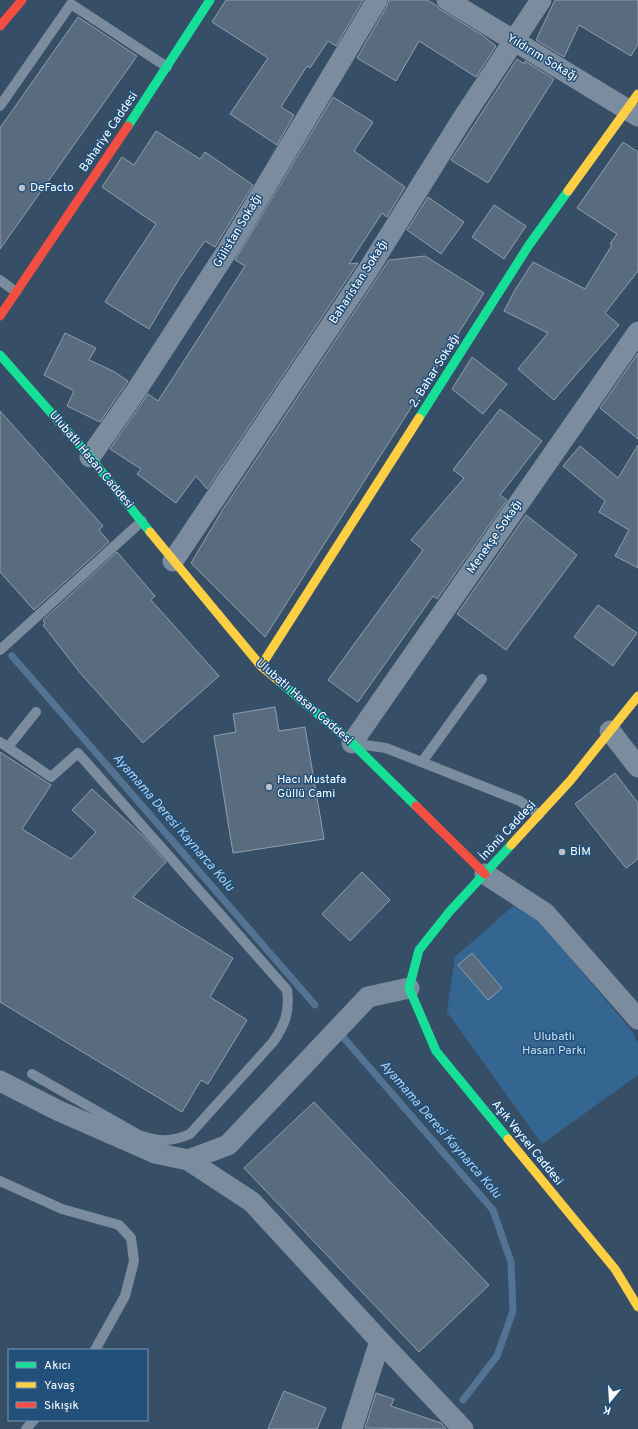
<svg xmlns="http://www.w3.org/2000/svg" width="638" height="1429" font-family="Overpass,sans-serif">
	<rect width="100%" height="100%" fill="#364f67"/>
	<path fill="#356692" d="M 513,906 L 533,914 L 632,1031 L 638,1043 L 638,1075 L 542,1144 L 447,1012 L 455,957 Z"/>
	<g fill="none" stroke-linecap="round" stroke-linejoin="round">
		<path stroke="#527393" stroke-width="7" d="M 12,656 L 315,1005
			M 343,1037 L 493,1210 L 511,1262 L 513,1311 L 497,1356 L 463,1400"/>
	</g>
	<path fill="#596c7f" stroke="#8e9eac" d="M 226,0 L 363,0 L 336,46 L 328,41 L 310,68 L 307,66 L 281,107 L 294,115 L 277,145 L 230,114 L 268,58 L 212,22 Z
		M 389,0 L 427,0 L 436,5 L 441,10 L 482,35 L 496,46 L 476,77 L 419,41 L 396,81 L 357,58 L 387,6 Z
		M 555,0 L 638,0 L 638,44 L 631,56 L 579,25 L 564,57 L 536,40 Z
		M 78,17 L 137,56 L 0,249 L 0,128 Z
		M 517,59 L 524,64 L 525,61 L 554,79 L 488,183 L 451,160 Z
		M 333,97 L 373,122 L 354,151 L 405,187 L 387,217 L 382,213 L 349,264 L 358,263 L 207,489 L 196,476 L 176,503 L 137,474 L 141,469 L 110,449 L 148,394 L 158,401 L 245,266 L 235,260 Z
		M 156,131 L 200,159 L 205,152 L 253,185 L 215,247 L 205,241 L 179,279 L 149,329 L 105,302 L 122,275 L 156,224 L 102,187 L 122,157 L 134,165 Z
		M 623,142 L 638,152 L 638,271 L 605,313 L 619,325 L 554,400 L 518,369 L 548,333 L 504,311 L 515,290 L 533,262 L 585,289 L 612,245 L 610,244 L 617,234 L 577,208 Z
		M 428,197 L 464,222 L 441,254 L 407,230 Z
		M 494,205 L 526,226 L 504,259 L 472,237 Z
		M 425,256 L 484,293 L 265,637 L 191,563 L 223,509 L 389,260 Z
		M 65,333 L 96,348 L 89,360 L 113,371 L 128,381 L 100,422 L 67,406 L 74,391 L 44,375 Z
		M 638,353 L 638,439 L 600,408 Z
		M 472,357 L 507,384 L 483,414 L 452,389 Z
		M 500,409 L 542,441 L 500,495 L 507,500 L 437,599 L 433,596 L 358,702 L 328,680 L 423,550 L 411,540 L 464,478 L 453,470 Z
		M 0,411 L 103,526 L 99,530 L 109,542 L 34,610 L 0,572 Z
		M 638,445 L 638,568 L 615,556 L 629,530 L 599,512 L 605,501 L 563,466 L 580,446 L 618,478 Z
		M 526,515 L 577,555 L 506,650 L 457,614 Z
		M 117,552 L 155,596 L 151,600 L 219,676 L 143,743 L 81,674 L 43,625 L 45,623 L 43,620 Z
		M 598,605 L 637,633 L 613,666 L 574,637 Z
		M 275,707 L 279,731 L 305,727 L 324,839 L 233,853 L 214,736 L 236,732 L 233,714 Z
		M 0,752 L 51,785 L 22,829 L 71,859 L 96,832 L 72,810 L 92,789 L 142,835 L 166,862 L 133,897 L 233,958 L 210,997 L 247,1020 L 208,1084 L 201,1080 L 182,1112 L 0,1002 Z
		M 615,773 L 638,803 L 638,859 L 626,868 L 575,804 Z
		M 362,872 L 390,900 L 350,941 L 322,914 Z
		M 472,953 L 502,988 L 488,1000 L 458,965 Z
		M 314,1102 L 489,1285 L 419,1352 L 244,1168 Z
		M 284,1391 L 326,1408 L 317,1429 L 268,1429 Z
		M 376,1393 L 394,1399 L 391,1406 L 441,1423 L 446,1429 L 365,1428 Z"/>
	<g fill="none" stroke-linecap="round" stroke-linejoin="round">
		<path stroke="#7a8c9e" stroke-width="10" d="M 0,106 L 71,4 L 167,67
			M 0,280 L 16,292
			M 0,650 L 142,521
			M 0,742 L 51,777 L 78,753 L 287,990 C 290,1011 285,1025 273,1042 L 190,1134 C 172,1142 157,1142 139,1135 L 32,1074
			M 358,744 L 386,748 L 520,801 L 539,815
			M 8,747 L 36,712
			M 422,762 L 482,679
			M 0,1181 L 62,1209 L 119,1225 L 131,1238 L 134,1261 L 125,1296 L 95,1350
			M 26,1429 L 34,1420"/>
		<path stroke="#7a8c9e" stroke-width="21" d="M 447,0 L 638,116
			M 90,457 L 138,388 L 229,248 L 377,0
			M 173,561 L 368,270 L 461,121 L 541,0
			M 610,731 L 638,767
			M 352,743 L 638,332
			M 485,874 L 545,913 L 638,1019
			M 0,1081 L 57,1110 L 155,1153 L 188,1160 L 228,1145 L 368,997 L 409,988
			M 188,1160 L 252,1202 L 380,1341 L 463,1429
			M 352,1429 L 380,1341"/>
		<path stroke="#16e098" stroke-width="9" d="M 128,126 L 210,0
			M 0,355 L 90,457 L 150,532
			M 419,418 L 529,245 L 568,191
			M 279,681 L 352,743 L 416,806
			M 508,1139 L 436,1051 L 409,988 L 419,950 L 450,911 L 511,845"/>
		<path stroke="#ffcf43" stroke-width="9" d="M 568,191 L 638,94
			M 150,532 L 261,666 L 279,681
			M 261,666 L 419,418
			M 511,845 L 570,781 L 638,696
			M 508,1139 L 615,1269 L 638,1307"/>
		<path stroke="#f24e42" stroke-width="9" d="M 0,26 L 22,0
			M 0,316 L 128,126
			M 416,806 L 485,874"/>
	</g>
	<g fill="#b9c1ca" stroke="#22507b" stroke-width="1.5">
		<circle cx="22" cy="188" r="4"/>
		<circle cx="269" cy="787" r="4"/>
		<circle cx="562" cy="852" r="4"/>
	</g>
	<g text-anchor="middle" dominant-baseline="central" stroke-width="3" stroke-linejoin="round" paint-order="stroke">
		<g font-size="12" fill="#fff" stroke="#22507b">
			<text transform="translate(542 58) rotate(31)">Yıldırım Sokağı</text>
			<text transform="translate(109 132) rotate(-56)">Bahariye Caddesi</text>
			<text transform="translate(238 231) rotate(-59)">Gülistan Sokağı</text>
			<text transform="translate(359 282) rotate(-57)">Baharistan Sokağı</text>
			<text transform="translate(435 371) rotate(-58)">2. Bahar Sokağı</text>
			<text transform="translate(91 460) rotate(50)">Ulubatlı Hasan Caddesi</text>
			<text transform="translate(495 537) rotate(-55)">Menekşe Sokağı</text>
			<text transform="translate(304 702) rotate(41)">Ulubatlı Hasan Caddesi</text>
			<text transform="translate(508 831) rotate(-47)">İnönü Caddesi</text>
			<text transform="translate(527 1143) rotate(51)">Aşık Veysel Caddesi</text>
		</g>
		<g font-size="12" fill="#fff" stroke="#22507b" text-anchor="start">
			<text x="30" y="188">DeFacto</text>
			<text x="277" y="780">Hacı Mustafa<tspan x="277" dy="14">Güllü Cami</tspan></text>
			<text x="570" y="852">BİM</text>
		</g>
		<g font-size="12" fill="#c7dff4" stroke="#22507b">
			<text x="554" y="1037">Ulubatlı<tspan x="554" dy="14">Hasan Parkı</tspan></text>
		</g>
		<g font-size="13" font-style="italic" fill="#afd1ed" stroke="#22507b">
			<text transform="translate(173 823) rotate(49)">Ayamama Deresi Kaynarca Kolu</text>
			<text transform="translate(440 1130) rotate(49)">Ayamama Deresi Kaynarca Kolu</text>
		</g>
	</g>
	<rect x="8" y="1349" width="140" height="72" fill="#22507b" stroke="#7a96b0"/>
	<rect x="16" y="1362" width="20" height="6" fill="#16e098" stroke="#7a96b0"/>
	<text x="44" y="1369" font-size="12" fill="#ffffff">Akıcı</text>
	<rect x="16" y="1382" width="20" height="6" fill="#ffcf43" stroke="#7a96b0"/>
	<text x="44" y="1389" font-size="12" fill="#ffffff">Yavaş</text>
	<rect x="16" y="1402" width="20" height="6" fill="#f24e42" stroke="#7a96b0"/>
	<text x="44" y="1409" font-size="12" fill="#ffffff">Sıkışık</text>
	<g transform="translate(610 1401) rotate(198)" stroke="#22507b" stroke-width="3" paint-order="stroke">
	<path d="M0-3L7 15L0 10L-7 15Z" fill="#ffffff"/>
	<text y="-6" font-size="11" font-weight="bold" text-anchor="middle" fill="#ffffff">K</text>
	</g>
</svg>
